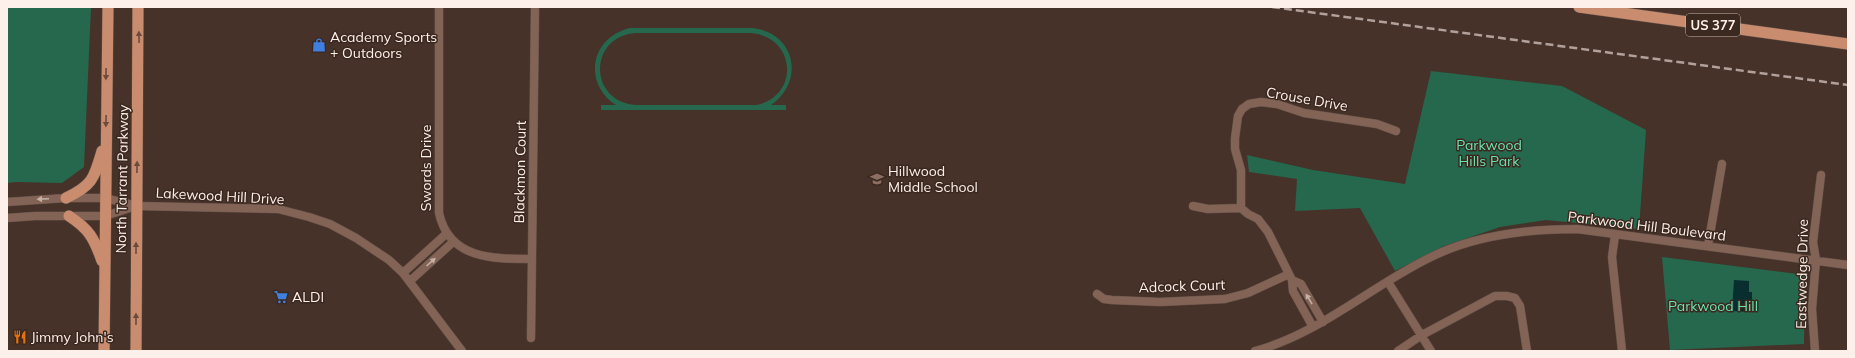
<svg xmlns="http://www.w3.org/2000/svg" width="1855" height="358" font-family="Mulish,sans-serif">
	<rect width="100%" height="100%" fill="#463229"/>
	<path fill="#25684e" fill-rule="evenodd" d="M 7,7 L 91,7 L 84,167 L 62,183 L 16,182 L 7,183 Z
		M 630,28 L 751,28 C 795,31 806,81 771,105 L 786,105 L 786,110 L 601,110 L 601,105 L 616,105 C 582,83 591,37 630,28 ZM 636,33 L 751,33 C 796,37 800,95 757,105 L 636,105 C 588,102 588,36 636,33 Z
		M 1431,71 L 1562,86 L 1646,130 L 1639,229 L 1546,220 L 1500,227 L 1444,246 L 1395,271 L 1360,208 L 1295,211 L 1297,179 L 1249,172 L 1247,155 L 1313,170 L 1405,184 Z
		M 1662,257 L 1805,275 L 1804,344 L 1670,350 Z"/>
	<path fill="#092e30" d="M 1734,280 L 1749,281 L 1749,292 L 1752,292 L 1752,301 L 1748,301 L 1748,312 L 1732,311 Z"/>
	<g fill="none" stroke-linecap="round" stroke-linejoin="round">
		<g stroke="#635048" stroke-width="9">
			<path id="minor" d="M 439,7 L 439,213 C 449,259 492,259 532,259
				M 7,202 L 66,198 L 105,198 L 137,206 L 278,209 L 309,217 L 330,224 L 356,238 L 389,260 L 403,273 L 462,351
				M 1193,206 L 1208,209 L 1241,208 L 1248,214 L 1258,219 L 1268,232 L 1292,280 L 1293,291 L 1313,327
				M 1241,208 L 1241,170 L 1235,149 L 1235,138 L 1238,116 L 1242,109 L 1249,104 L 1261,102 L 1277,104 L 1304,113 L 1377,124 L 1396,131
				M 7,218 L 35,216 L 105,216 L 136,206
				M 1615,235 L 1612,257 L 1622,351
				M 1708,246 L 1722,164
				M 403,273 L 446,234
				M 1292,280 L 1301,284 L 1323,322
				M 410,281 L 453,242
				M 1388,282 L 1431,351
				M 1097,294 L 1104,299 L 1112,300 L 1160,302 L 1225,299 L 1248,293 L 1289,274
				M 531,338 L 535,7
				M 1255,351 C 1319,334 1370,287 1429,258 C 1474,235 1527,229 1577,229 L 1848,265
				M 1398,351 L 1422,335 L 1495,296 L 1507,296 L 1515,298 L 1520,306 L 1527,351
				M 1815,351 L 1812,309 L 1816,260 L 1813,242 L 1821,175"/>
		</g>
		<g stroke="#635048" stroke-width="12">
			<path id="major" d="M 1579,7 L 1848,44
				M 66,198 C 93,185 94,178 102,151
				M 69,216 C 89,229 94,238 102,261
				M 104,351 L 108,7
				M 136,351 L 138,7"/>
		</g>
		<use href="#minor" stroke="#826355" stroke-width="8"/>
		<use href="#major" stroke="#c98c6e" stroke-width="11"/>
		<path stroke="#b2a19a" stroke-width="2.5" stroke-dasharray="8 4" stroke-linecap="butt" d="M 1272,7 L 1848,85"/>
	</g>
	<defs><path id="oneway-solid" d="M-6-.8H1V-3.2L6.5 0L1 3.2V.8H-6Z"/></defs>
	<g fill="#6d4b3b">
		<use href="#oneway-solid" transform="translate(139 37) rotate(-91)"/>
		<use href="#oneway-solid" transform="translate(106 74) rotate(91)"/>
		<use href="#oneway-solid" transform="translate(106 121) rotate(91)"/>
		<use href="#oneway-solid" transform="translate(137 167) rotate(-89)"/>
		<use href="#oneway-solid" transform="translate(136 248) rotate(-90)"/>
		<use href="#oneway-solid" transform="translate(136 319) rotate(-90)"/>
	</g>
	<g fill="#c6b0a6">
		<use href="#oneway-solid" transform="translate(43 199) rotate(177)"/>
		<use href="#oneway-solid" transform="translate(431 262) rotate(-42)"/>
		<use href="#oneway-solid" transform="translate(1309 299) rotate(-121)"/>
	</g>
	<defs>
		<g id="shop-bare" transform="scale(1.08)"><path d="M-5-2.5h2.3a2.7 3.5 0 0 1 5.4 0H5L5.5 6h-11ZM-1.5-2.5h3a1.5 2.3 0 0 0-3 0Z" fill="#3f7fe0" stroke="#3b281f" stroke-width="2.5" paint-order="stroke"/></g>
		<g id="school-bare" transform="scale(1.08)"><path d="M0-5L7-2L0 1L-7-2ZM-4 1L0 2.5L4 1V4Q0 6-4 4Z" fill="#8d6e63" stroke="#3b281f" stroke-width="2.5" paint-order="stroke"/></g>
		<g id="supermarket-bare" transform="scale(1.08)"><path d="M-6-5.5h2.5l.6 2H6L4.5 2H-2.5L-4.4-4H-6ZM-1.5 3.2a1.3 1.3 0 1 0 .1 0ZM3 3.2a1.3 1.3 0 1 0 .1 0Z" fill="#3f7fe0" stroke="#3b281f" stroke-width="2.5" paint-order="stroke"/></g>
		<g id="restaurant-bare" transform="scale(1.08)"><path d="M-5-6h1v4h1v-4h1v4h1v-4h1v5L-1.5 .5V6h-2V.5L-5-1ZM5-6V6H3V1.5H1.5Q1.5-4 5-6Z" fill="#e8710a" stroke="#3b281f" stroke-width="2.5" paint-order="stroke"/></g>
	</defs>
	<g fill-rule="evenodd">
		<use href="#shop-bare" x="319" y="45"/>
		<use href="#school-bare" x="877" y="179"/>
		<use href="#supermarket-bare" x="281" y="297"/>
		<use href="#restaurant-bare" x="20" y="337"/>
	</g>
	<g text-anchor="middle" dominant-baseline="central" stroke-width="3" stroke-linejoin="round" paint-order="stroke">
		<rect fill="#3b281f" stroke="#c3b3ac" stroke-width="1" x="1686" y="14" width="54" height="22" rx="3"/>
		<g font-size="13" font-weight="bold" fill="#fdefe9">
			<text x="1713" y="25">US 377</text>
		</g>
		<g font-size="14" fill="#fdefe9" stroke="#3b281f" text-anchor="start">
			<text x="330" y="37">Academy Sports<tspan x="330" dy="16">+ Outdoors</tspan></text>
			<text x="888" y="171">Hillwood<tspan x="888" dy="16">Middle School</tspan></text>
			<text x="292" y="297">ALDI</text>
			<text x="31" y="337">Jimmy John's</text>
		</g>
		<g font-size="14" fill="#fdefe9" stroke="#3b281f">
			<text transform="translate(1307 99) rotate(10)">Crouse Drive</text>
			<text transform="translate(426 168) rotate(-90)">Swords Drive</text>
			<text transform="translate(520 172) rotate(-89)">Blackmon Court</text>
			<text transform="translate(122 179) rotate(-89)">North Tarrant Parkway</text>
			<text transform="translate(220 196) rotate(3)">Lakewood Hill Drive</text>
			<text transform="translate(1647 226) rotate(7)">Parkwood Hill Boulevard</text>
			<text transform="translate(1802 274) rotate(-89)">Eastwedge Drive</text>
			<text transform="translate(1182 286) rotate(-2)">Adcock Court</text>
		</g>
		<g font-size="14" fill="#68e2b1" stroke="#3b281f">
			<text x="1489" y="145">Parkwood<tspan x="1489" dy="16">Hills Park</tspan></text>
			<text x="1713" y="306">Parkwood Hill</text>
		</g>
	</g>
	<rect width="1855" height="358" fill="none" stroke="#fdefe9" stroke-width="16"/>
</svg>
